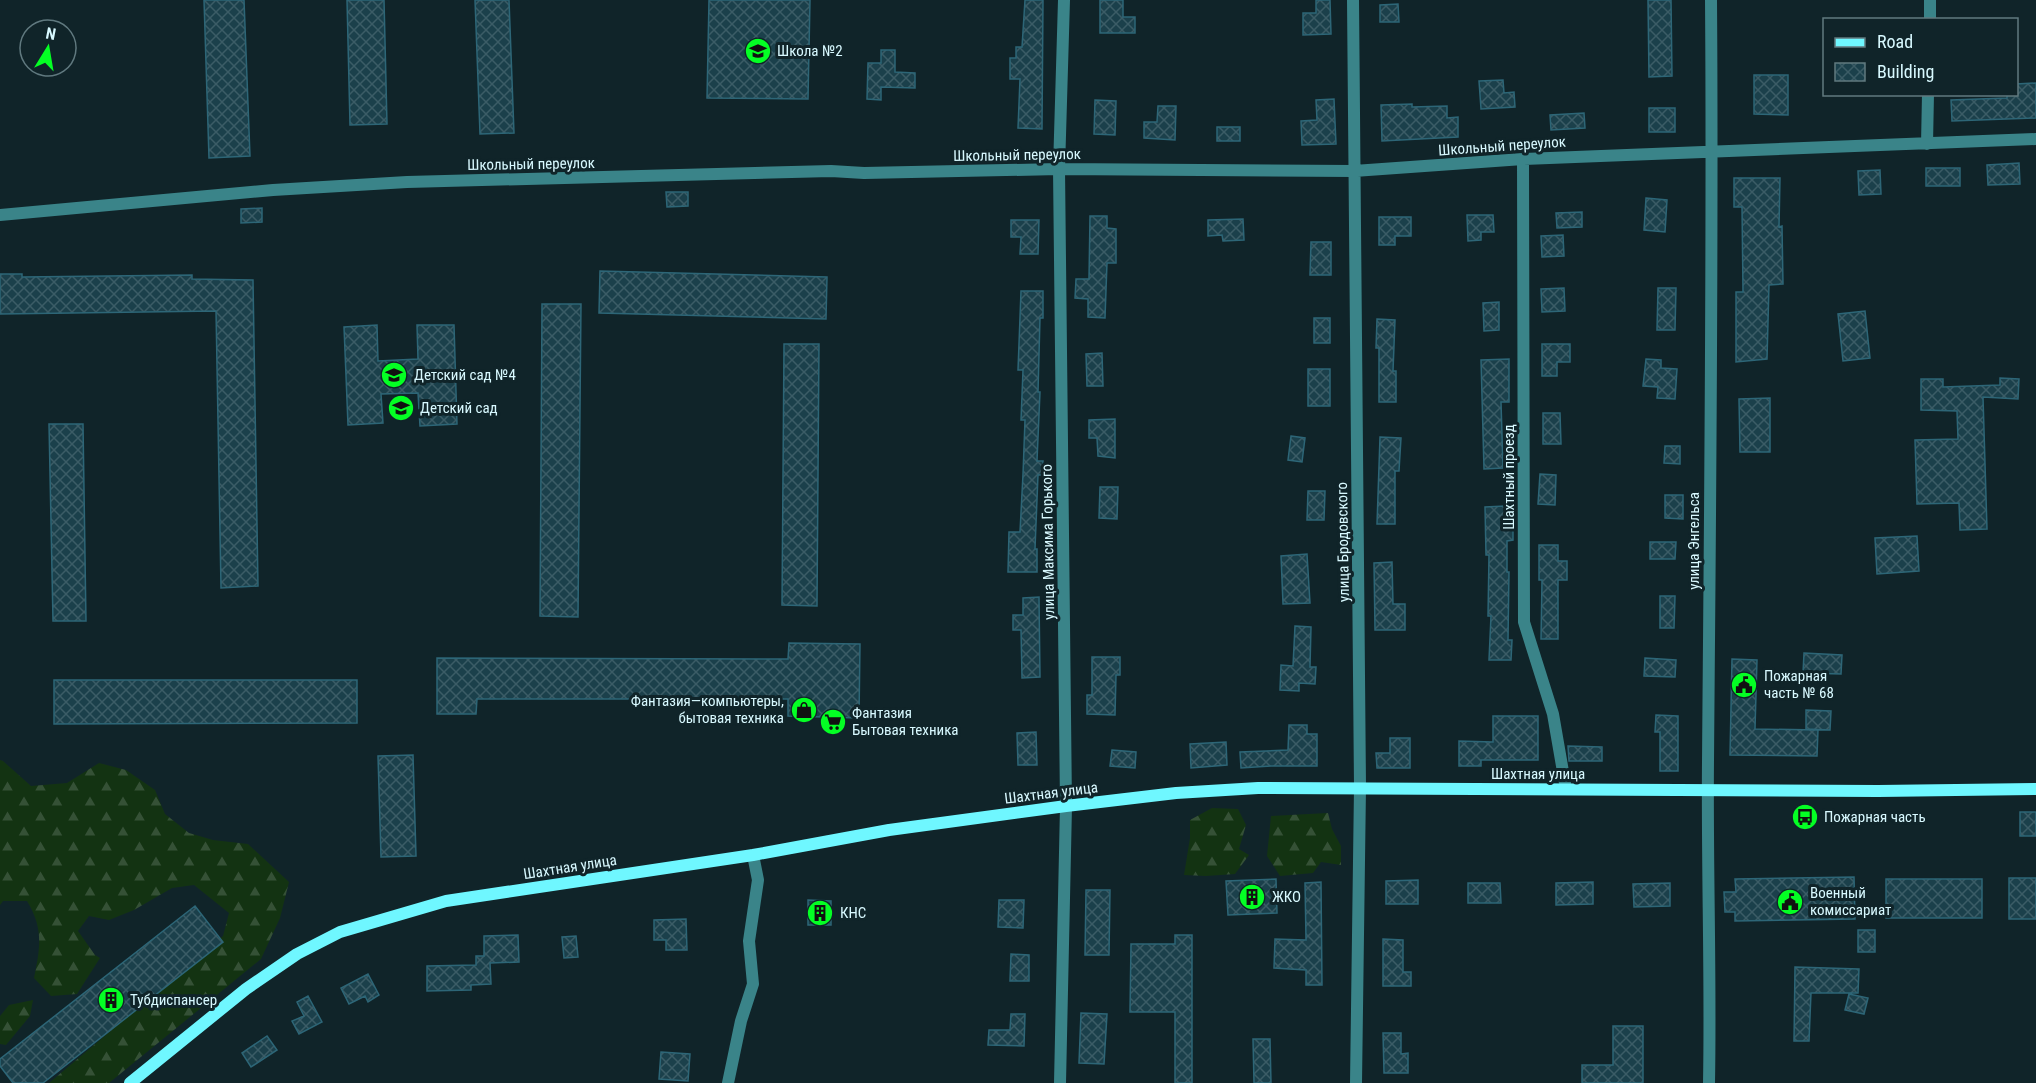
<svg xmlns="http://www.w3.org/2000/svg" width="2036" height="1083" font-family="'Roboto Condensed',sans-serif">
	<defs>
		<pattern id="forest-firs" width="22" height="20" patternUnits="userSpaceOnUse" patternTransform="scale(1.5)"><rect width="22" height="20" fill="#133312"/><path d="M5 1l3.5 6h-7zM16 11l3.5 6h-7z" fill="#355136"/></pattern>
		<pattern id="building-cross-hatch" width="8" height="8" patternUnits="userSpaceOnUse" patternTransform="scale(1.5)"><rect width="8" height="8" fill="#1b404b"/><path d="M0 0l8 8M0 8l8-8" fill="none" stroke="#3b5c66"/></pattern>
	</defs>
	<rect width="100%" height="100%" fill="#102429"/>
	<path fill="url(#forest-firs)" d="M 0,760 L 3,761 L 31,786 L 67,783 L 99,763 L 126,770 L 155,790 L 165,814 L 189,833 L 213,840 L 248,844 L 289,882 L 280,918 L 261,959 L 109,1083 L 49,1083 L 223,936 L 229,913 L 194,885 L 172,888 L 134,910 L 109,920 L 89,916 L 78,931 L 95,955 L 100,958 L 77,994 L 51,996 L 34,978 C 40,948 44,929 27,901 L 3,901 L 0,905 Z
		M 1212,808 L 1238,809 L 1246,825 L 1239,849 L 1249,855 L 1235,874 L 1206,876 L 1184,875 L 1190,838 L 1190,820 Z
		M 1328,813 L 1332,829 L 1341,846 L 1341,865 L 1321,862 L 1313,873 L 1280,876 L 1267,856 L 1271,816 Z
		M 33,1000 L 30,1016 L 6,1045 L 0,1044 L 0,1016 L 9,1005 Z"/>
	<path fill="url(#building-cross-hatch)" stroke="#2d6677" stroke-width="1.5" d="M 204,0 L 244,0 L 250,156 L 209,158 Z
		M 347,0 L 384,0 L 387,124 L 350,125 Z
		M 475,0 L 509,0 L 514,133 L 480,134 Z
		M 709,0 L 810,0 L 808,99 L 707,98 Z
		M 1025,0 L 1043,0 L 1042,129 L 1018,128 L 1020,79 L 1010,79 L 1010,58 L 1016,58 L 1016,47 L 1022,47 Z
		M 1100,0 L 1123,0 L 1123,17 L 1135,17 L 1135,33 L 1100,33 Z
		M 1316,0 L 1330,0 L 1331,34 L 1303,35 L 1303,13 L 1316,13 Z
		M 1648,0 L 1671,0 L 1672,76 L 1649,77 Z
		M 1398,4 L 1399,22 L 1380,22 L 1380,5 Z
		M 881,50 L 895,50 L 895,72 L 915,73 L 915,88 L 881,87 L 881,100 L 867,99 L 868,63 L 881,63 Z
		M 1754,75 L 1788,75 L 1788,115 L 1754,114 Z
		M 1503,80 L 1504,93 L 1514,92 L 1515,107 L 1481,109 L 1479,81 Z
		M 2036,83 L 2036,118 L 1952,121 L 1951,100 L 2007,98 L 2007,94 L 2016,94 L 2016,84 Z
		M 1334,99 L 1336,144 L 1302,145 L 1301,121 L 1317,120 L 1316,100 Z
		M 1095,100 L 1116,101 L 1115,135 L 1094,134 Z
		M 1412,104 L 1412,107 L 1447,106 L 1447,118 L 1458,117 L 1458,137 L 1382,141 L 1381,105 Z
		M 1158,106 L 1176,106 L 1175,140 L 1144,138 L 1144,122 L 1157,122 Z
		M 1649,108 L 1675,108 L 1675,132 L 1649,132 Z
		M 1584,113 L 1585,128 L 1551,130 L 1550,115 Z
		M 1217,127 L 1240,127 L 1240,141 L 1217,141 Z
		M 2019,163 L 2020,184 L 1988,185 L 1987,165 Z
		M 1926,168 L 1960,168 L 1960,186 L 1926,186 Z
		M 1880,170 L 1881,194 L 1859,195 L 1858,171 Z
		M 1734,178 L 1780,178 L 1779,227 L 1782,226 L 1783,284 L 1769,285 L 1767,359 L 1736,362 L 1736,292 L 1743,292 L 1742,207 L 1734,207 Z
		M 666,192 L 688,192 L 688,206 L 667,207 Z
		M 1646,198 L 1667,200 L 1665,232 L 1644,230 Z
		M 262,208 L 262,222 L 241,223 L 241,209 Z
		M 1582,212 L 1582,227 L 1557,228 L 1556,213 Z
		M 1467,215 L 1493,215 L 1494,232 L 1481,232 L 1481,240 L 1468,241 Z
		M 1090,216 L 1107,216 L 1107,228 L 1116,229 L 1116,263 L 1107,263 L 1105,318 L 1088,317 L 1088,299 L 1075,298 L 1076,279 L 1089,279 Z
		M 1379,217 L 1411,217 L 1411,236 L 1395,236 L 1395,245 L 1379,245 Z
		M 1243,219 L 1244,240 L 1223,241 L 1222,235 L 1208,236 L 1208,220 Z
		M 1011,220 L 1039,220 L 1038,254 L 1020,254 L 1021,237 L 1011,237 Z
		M 1563,235 L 1564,256 L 1542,257 L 1541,236 Z
		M 1311,242 L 1331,242 L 1331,275 L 1310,275 Z
		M 600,271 L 827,277 L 826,319 L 599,313 Z
		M 0,274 L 22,274 L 22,277 L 192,275 L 192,279 L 253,280 L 258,586 L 221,588 L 216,311 L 0,314 Z
		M 1564,288 L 1565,311 L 1542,312 L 1541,289 Z
		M 1658,288 L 1676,288 L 1675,330 L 1657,330 Z
		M 1021,291 L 1043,291 L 1043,318 L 1040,318 L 1038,392 L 1040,392 L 1037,461 L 1043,461 L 1042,475 L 1038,475 L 1035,549 L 1037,549 L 1037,572 L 1008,572 L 1009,532 L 1020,532 L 1023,474 L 1025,420 L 1021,420 L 1023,370 L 1018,370 Z
		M 1499,302 L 1499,330 L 1484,331 L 1483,303 Z
		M 542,304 L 581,304 L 578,617 L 540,616 Z
		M 1865,311 L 1870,358 L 1843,361 L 1838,314 Z
		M 1314,318 L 1330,318 L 1330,343 L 1314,343 Z
		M 1377,319 L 1395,320 L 1393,371 L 1396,371 L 1396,402 L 1379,402 L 1379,348 L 1376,348 Z
		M 377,325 L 378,361 L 418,359 L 417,325 L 454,325 L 457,424 L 420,426 L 418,393 L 381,394 L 383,423 L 348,425 L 344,327 Z
		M 784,344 L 819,344 L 817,606 L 782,605 Z
		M 1542,344 L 1570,344 L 1570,362 L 1557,362 L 1557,376 L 1542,376 Z
		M 1102,353 L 1103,386 L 1087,386 L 1086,354 Z
		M 1509,359 L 1509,402 L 1501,402 L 1503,468 L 1484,469 L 1481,360 Z
		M 1646,359 L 1661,360 L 1661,368 L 1677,369 L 1675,399 L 1657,398 L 1658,387 L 1643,386 Z
		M 1308,369 L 1330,369 L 1330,406 L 1308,406 Z
		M 2000,378 L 2019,379 L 2018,399 L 1983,397 L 1987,529 L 1960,530 L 1959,503 L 1917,504 L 1915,440 L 1958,439 L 1957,411 L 1921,410 L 1921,379 L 1943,379 L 1943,387 L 2000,385 Z
		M 1770,398 L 1770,452 L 1740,452 L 1739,399 Z
		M 1543,413 L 1560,413 L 1561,444 L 1543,444 Z
		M 1115,419 L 1115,458 L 1098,456 L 1097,438 L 1089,438 L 1089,420 Z
		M 49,424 L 83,424 L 86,621 L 53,621 Z
		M 1291,436 L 1305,438 L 1302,462 L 1288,460 Z
		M 1380,437 L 1401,438 L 1399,471 L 1395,471 L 1395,524 L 1377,524 Z
		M 1665,446 L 1680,446 L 1680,464 L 1664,463 Z
		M 1540,474 L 1556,475 L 1555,505 L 1538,504 Z
		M 1100,487 L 1118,487 L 1117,519 L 1099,518 Z
		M 1308,491 L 1325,491 L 1324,520 L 1307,520 Z
		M 1665,495 L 1683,495 L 1683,519 L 1665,518 Z
		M 1505,506 L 1505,523 L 1513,523 L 1513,540 L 1507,541 L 1507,572 L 1509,572 L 1508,640 L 1512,640 L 1511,660 L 1489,660 L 1491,616 L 1488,616 L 1489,555 L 1486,555 L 1485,507 Z
		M 1917,536 L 1919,571 L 1877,574 L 1875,538 Z
		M 1650,542 L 1676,542 L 1675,559 L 1650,559 Z
		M 1539,545 L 1558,545 L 1558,561 L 1567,561 L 1567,580 L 1558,580 L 1558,639 L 1541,639 L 1542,580 L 1539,580 Z
		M 1307,554 L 1310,603 L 1283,604 L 1281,556 Z
		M 1392,562 L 1393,604 L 1405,604 L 1405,630 L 1375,630 L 1374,563 Z
		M 1660,596 L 1675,596 L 1674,628 L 1660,628 Z
		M 1039,597 L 1040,677 L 1022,678 L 1021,630 L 1013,630 L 1013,615 L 1023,615 L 1023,598 Z
		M 1295,626 L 1311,627 L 1310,667 L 1316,667 L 1315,684 L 1299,683 L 1299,691 L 1280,690 L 1281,665 L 1293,666 Z
		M 789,643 L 860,644 L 859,718 L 788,716 L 788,699 L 477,699 L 476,714 L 437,714 L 437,658 L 788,659 Z
		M 1804,653 L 1842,655 L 1841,674 L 1803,673 Z
		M 1092,657 L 1120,657 L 1120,675 L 1116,675 L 1115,715 L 1087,714 L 1087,695 L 1092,695 Z
		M 1645,658 L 1676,660 L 1675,677 L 1644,676 Z
		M 1732,659 L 1757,660 L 1755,729 L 1818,730 L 1817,756 L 1730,755 Z
		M 54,680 L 357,680 L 357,723 L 54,724 Z
		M 1806,710 L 1831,711 L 1830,730 L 1806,729 Z
		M 1656,715 L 1678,716 L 1678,771 L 1660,771 L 1660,732 L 1655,732 Z
		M 1493,716 L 1538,716 L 1538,760 L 1481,760 L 1481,766 L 1459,766 L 1459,741 L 1493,742 Z
		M 1289,725 L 1307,725 L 1307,734 L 1317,734 L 1317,766 L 1271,766 L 1241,768 L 1240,752 L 1288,750 Z
		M 1036,732 L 1037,765 L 1018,765 L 1017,733 Z
		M 1390,738 L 1410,738 L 1410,768 L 1377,768 L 1376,753 L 1390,753 Z
		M 1226,742 L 1227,765 L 1191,768 L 1190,744 Z
		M 1568,746 L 1602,747 L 1602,761 L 1569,761 Z
		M 1112,750 L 1136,752 L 1135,768 L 1110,766 Z
		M 413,755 L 416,856 L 381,857 L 378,756 Z
		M 2020,812 L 2036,812 L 2036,836 L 2020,836 Z
		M 1854,877 L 1855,919 L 1735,921 L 1735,912 L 1725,912 L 1724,892 L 1736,892 L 1735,879 Z
		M 2009,878 L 2036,878 L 2036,919 L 2009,919 Z
		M 1276,879 L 1277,913 L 1228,915 L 1226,881 Z
		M 1886,879 L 1982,879 L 1982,918 L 1886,918 Z
		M 1418,880 L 1418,904 L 1386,904 L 1386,881 Z
		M 1321,882 L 1322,985 L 1306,985 L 1306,970 L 1274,968 L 1275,939 L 1306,940 L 1305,883 Z
		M 1593,882 L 1593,904 L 1556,905 L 1556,883 Z
		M 1468,883 L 1500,883 L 1501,903 L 1468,903 Z
		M 1670,883 L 1670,906 L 1634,907 L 1633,884 Z
		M 1086,890 L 1110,890 L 1109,955 L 1085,955 Z
		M 808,900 L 831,901 L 831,925 L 808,925 Z
		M 999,900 L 1024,900 L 1023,928 L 998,927 Z
		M 195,906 L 223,942 L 43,1083 L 13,1083 L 0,1066 L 0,1059 Z
		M 686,919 L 687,950 L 666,950 L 666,940 L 654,940 L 654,920 Z
		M 1858,930 L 1875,930 L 1875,952 L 1858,952 Z
		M 518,935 L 519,962 L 490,963 L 491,984 L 471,985 L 471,990 L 427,991 L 427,966 L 476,965 L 476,956 L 484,956 L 484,936 Z
		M 1175,935 L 1192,935 L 1192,1083 L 1175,1083 L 1175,1012 L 1130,1012 L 1131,944 L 1175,944 Z
		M 576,936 L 578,957 L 564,958 L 562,937 Z
		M 1383,939 L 1403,940 L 1403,972 L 1411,972 L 1411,986 L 1383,986 Z
		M 1011,954 L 1029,955 L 1029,981 L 1010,981 Z
		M 1795,967 L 1859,969 L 1858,993 L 1811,993 L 1809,1041 L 1794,1041 Z
		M 368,974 L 379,995 L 368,1002 L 365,996 L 349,1004 L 341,988 Z
		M 1849,994 L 1868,998 L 1864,1014 L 1845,1010 Z
		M 308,996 L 322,1022 L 299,1034 L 292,1021 L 304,1016 L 297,1002 Z
		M 1081,1013 L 1107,1014 L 1104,1064 L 1079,1063 Z
		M 1011,1014 L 1025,1014 L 1024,1046 L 988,1045 L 989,1030 L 1010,1030 Z
		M 1613,1026 L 1643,1026 L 1643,1083 L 1582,1083 L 1582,1065 L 1613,1065 Z
		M 1383,1033 L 1401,1033 L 1401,1054 L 1408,1053 L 1408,1073 L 1384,1073 Z
		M 267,1036 L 277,1050 L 251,1067 L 242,1053 Z
		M 1253,1039 L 1270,1039 L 1271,1083 L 1254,1083 Z
		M 661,1052 L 690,1054 L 688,1081 L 659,1079 Z"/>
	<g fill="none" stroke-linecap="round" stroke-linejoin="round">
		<path stroke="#3a8489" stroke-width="12" d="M 1353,0 L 1360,787 L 1356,1083
			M 1930,20 L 1930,0
			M 1927,144 L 1928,94
			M 1523,159 L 1524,622 L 1553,714 L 1566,789
			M 0,215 L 273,190 L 407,182 L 831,171 L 864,173 L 1059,169 L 1354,171 L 1523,159 L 2036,139
			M 728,1083 L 741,1021 L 753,984 L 749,941 L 758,880 L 753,855
			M 1060,1083 L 1066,806 L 1059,169 L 1064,0
			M 1709,1083 C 1711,976 1707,869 1708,762 C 1710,508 1713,254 1711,0"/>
		<path stroke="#6ff7ff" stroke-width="12" d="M 130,1083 L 246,989 L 297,954 L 340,932 L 446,901 L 753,855 L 889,830 L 1066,806 L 1176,793 L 1258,788 L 1878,791 L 2036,789"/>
	</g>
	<defs>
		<g id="school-disc" transform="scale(1.35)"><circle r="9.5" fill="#04ff24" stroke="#102429"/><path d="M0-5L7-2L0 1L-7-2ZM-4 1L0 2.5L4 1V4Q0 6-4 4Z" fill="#111"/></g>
		<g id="civic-disc" transform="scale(1.35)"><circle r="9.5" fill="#04ff24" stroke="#102429"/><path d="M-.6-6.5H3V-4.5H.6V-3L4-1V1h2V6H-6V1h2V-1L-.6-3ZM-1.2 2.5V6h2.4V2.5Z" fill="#111"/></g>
		<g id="shop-disc" transform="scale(1.35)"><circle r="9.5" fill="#04ff24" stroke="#102429"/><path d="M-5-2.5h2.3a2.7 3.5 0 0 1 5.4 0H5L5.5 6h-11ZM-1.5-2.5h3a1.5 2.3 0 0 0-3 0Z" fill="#111"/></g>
		<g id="supermarket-disc" transform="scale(1.35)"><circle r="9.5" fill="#04ff24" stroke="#102429"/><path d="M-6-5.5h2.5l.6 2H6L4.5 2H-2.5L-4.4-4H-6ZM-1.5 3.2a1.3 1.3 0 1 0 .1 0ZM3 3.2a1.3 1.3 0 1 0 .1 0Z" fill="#111"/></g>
		<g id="bus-disc" transform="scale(1.35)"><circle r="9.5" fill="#04ff24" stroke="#102429"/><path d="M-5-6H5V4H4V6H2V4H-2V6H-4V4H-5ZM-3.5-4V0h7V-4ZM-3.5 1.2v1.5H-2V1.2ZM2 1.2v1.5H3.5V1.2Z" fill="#111"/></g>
		<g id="building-disc" transform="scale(1.35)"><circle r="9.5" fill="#04ff24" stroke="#102429"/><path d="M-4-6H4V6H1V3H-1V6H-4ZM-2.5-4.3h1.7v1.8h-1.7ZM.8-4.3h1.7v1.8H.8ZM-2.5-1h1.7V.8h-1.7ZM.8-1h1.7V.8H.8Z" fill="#111"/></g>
	</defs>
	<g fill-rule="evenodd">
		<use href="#school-disc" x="758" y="51"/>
		<use href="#school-disc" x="394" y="375"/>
		<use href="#school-disc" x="401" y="408"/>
		<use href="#civic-disc" x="1744" y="685"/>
		<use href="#shop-disc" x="804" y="710"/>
		<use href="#supermarket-disc" x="833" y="722"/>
		<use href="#bus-disc" x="1805" y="817"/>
		<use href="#building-disc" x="1252" y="897"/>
		<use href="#civic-disc" x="1790" y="902"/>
		<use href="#building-disc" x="820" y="913"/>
		<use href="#building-disc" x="111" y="1000"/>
	</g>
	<g text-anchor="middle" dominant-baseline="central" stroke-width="6" stroke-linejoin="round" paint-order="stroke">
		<g font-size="15" fill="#d8f9ff" stroke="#102429" text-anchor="start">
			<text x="777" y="51">Школа №2</text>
			<text x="414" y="375">Детский сад №4</text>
			<text x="420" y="408">Детский сад</text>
			<text x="1764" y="676">Пожарная<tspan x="1764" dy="17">часть № 68</tspan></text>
			<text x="784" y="701" text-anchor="end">Фантазия—компьютеры,<tspan x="784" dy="17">бытовая техника</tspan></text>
			<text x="852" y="713">Фантазия<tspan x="852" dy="17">Бытовая техника</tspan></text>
			<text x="1824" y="817">Пожарная часть</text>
			<text x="1810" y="893">Военный<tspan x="1810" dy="17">комиссариат</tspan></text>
			<text x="1272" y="897">ЖКО</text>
			<text x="840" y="913">КНС</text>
			<text x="130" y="1000">Тубдиспансер</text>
		</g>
		<g font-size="15" fill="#d8f9ff" stroke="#102429">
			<text transform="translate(1502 146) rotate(-4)">Школьный переулок</text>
			<text transform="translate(1017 155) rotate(-1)">Школьный переулок</text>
			<text transform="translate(531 164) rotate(-1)">Школьный переулок</text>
			<text transform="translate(1509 477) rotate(-90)">Шахтный проезд</text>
			<text transform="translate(1694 541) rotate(-90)">улица Энгельса</text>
			<text transform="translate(1048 542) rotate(-91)">улица Максима Горького</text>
			<text transform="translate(1343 542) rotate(-91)">улица Бродовского</text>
			<text x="1538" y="774">Шахтная улица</text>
			<text transform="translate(1051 793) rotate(-7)">Шахтная улица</text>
			<text transform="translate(570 867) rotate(-9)">Шахтная улица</text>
		</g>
	</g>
	<rect x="1823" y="18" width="195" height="78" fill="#102429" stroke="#60797f" stroke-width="1.5"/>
	<rect x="1835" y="38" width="30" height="9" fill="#6ff7ff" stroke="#60797f" stroke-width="1.5"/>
	<text x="1877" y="48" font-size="18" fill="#d8f9ff">Road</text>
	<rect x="1835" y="63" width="30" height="18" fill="url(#building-cross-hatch)" stroke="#60797f" stroke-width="1.5"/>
	<text x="1877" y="78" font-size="18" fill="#d8f9ff">Building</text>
	<g transform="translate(48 48) rotate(11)"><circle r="28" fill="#102429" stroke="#60797f" stroke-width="1.5"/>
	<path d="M0-4.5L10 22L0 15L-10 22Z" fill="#04ff24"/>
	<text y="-9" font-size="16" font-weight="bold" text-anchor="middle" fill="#d8f9ff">N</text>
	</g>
</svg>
